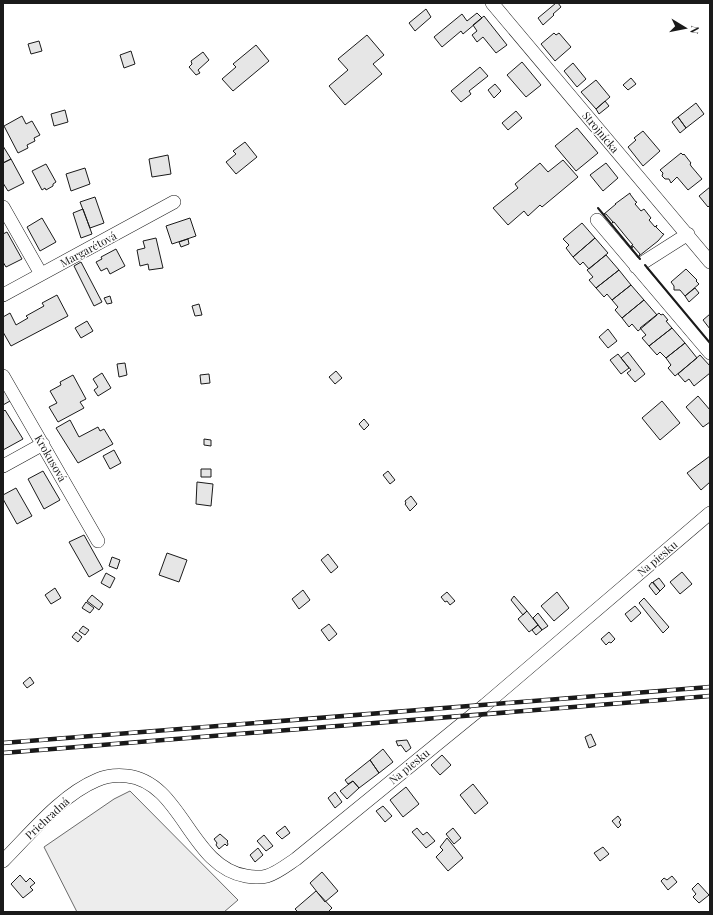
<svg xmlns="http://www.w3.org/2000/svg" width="713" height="915" font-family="'Playfair Display',serif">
	<rect width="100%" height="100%" fill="#fff"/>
	<path fill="#ededed" stroke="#6a6a6a" d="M 130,791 L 238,900 L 224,912 L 77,912 L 44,847 L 114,799 Z"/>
	<path fill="#e6e6e6" stroke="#1a1a1a" d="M 556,3 L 558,3 L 561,7 L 553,14 L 554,15 L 543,25 L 538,18 Z
		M 426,9 L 431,17 L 415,31 L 409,23 Z
		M 477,13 L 482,18 L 463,34 L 461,31 L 442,47 L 434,37 L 462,14 L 467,21 Z
		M 484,16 L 507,45 L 496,53 L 483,37 L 477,42 L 472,35 L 477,31 L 473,25 Z
		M 554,33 L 556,35 L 559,33 L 571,47 L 555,61 L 541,44 Z
		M 367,35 L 384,55 L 373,64 L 382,74 L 345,105 L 329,86 L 348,70 L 338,59 Z
		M 39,41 L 42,51 L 31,54 L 28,44 Z
		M 256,45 L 269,61 L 233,91 L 222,79 L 236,67 L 233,64 Z
		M 131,51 L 135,64 L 124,68 L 120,55 Z
		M 203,52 L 209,60 L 198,70 L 200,73 L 196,75 L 189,67 L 192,64 L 191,61 Z
		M 522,62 L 541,85 L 526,97 L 507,75 Z
		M 573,63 L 586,79 L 577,87 L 564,71 Z
		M 480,67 L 488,76 L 469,91 L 471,94 L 461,102 L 451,91 Z
		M 631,78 L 636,84 L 628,90 L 623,85 Z
		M 596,80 L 610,97 L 596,109 L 581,92 Z
		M 495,84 L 501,91 L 494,98 L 488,90 Z
		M 605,101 L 609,106 L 599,114 L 596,109 Z
		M 696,103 L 704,114 L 686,128 L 678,117 Z
		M 65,110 L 68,122 L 54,126 L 51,114 Z
		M 516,111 L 522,118 L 508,130 L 502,123 Z
		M 22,116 L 26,124 L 32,121 L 40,135 L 34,138 L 35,141 L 27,145 L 28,148 L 18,153 L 4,126 Z
		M 678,117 L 686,128 L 680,133 L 672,122 Z
		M 577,128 L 598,153 L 576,171 L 555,146 Z
		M 643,131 L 660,151 L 643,166 L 628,147 L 636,140 L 634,138 Z
		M 245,142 L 257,157 L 236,174 L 226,162 L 236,154 L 233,151 Z
		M 3,146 L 11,159 L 3,163 Z
		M 681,153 L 683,155 L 684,154 L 691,163 L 690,164 L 691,166 L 702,179 L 688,190 L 677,177 L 671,183 L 669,179 L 665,179 L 662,176 L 663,173 L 660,170 Z
		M 168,155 L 171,174 L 152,177 L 149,159 Z
		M 11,159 L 24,183 L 8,191 L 3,183 L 3,163 Z
		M 563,160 L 578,177 L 542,207 L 540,205 L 528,216 L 524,211 L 508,225 L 493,208 L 518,188 L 515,184 L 540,163 L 548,172 Z
		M 606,163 L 618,178 L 603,191 L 590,175 Z
		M 46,164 L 56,182 L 53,184 L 53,186 L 46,190 L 45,188 L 42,190 L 32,171 Z
		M 85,168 L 90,184 L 71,191 L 66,174 Z
		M 710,187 L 710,205 L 708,207 L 699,196 Z
		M 630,193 L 630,194 L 636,202 L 637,202 L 635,204 L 641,211 L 644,209 L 651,218 L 649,220 L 655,227 L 657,225 L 656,227 L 663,234 L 664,234 L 658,241 L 639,256 L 640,254 L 633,246 L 632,248 L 631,246 L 633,245 L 627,238 L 614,222 L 612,223 L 613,222 L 606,214 L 604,214 L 616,204 L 615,204 Z
		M 95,197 L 104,223 L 90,228 L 80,202 Z
		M 83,209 L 92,234 L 81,238 L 73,213 Z
		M 42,218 L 56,242 L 40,251 L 27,227 Z
		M 190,218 L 196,236 L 172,244 L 166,226 Z
		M 582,223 L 595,238 L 573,257 L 566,248 L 569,245 L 563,239 Z
		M 7,232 L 22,259 L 6,267 L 3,262 L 3,234 Z
		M 156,238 L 163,268 L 149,270 L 148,264 L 140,266 L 137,250 L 145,248 L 143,241 Z
		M 595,238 L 608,253 L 589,269 L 583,262 L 580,265 L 573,257 Z
		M 188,239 L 189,244 L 181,247 L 179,242 Z
		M 116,249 L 125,266 L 110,274 L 107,268 L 101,271 L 96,262 L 102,259 L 101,257 Z
		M 606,255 L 619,270 L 596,288 L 589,280 L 593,277 L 587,270 Z
		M 81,262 L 102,302 L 94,306 L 74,266 Z
		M 686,269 L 697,280 L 696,281 L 699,284 L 685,296 L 680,290 L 674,290 L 674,286 L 671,282 Z
		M 619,270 L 631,285 L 612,300 L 607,294 L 604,297 L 596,288 Z
		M 631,285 L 644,300 L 622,318 L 615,310 L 618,307 L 612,300 Z
		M 695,288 L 699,293 L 689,302 L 685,296 Z
		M 57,295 L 68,316 L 11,346 L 3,332 L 3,317 L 10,313 L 16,325 L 28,318 L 26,316 L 44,306 L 42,303 Z
		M 110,296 L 112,303 L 107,304 L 104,298 Z
		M 644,300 L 657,315 L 638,331 L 632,324 L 629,327 L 622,318 Z
		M 199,304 L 202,315 L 195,316 L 192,306 Z
		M 659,313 L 661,315 L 663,314 L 668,320 L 666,321 L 672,328 L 649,346 L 642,338 L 646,335 L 640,328 Z
		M 710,314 L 710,329 L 703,320 Z
		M 87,321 L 93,331 L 81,338 L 75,328 Z
		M 672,328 L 685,343 L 666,358 L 660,352 L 657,355 L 649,346 Z
		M 608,329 L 617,341 L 608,348 L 599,337 Z
		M 685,343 L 697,358 L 675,376 L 668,368 L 671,365 L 666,358 Z
		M 628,352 L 645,374 L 635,382 L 627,373 L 631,370 L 621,358 Z
		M 618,354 L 629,368 L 621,374 L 610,360 Z
		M 700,355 L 710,366 L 710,373 L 694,386 L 689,379 L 685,382 L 678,374 Z
		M 125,363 L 127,375 L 119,377 L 117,364 Z
		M 336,371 L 342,378 L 335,384 L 329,377 Z
		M 102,373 L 111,388 L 98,396 L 94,390 L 98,387 L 93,379 Z
		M 209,374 L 210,383 L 201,384 L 200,375 Z
		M 73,375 L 86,399 L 80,402 L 84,408 L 58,422 L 49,407 L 57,403 L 50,391 L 61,385 L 60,382 Z
		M 3,386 L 10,401 L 3,405 Z
		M 698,396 L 710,410 L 710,422 L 703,427 L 686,407 Z
		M 662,401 L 680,423 L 660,440 L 642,418 Z
		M 5,410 L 23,439 L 3,450 L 3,412 Z
		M 364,419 L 369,425 L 364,430 L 359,424 Z
		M 70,420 L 79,437 L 98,427 L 100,431 L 104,429 L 113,444 L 78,463 L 56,428 Z
		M 204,439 L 211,440 L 211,446 L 204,445 Z
		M 114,450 L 121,463 L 110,469 L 103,456 Z
		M 710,456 L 710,482 L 701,490 L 687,473 Z
		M 201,469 L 211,469 L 211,477 L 201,477 Z
		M 43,471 L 60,500 L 44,509 L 28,479 Z
		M 388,471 L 395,480 L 390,484 L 383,475 Z
		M 197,482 L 213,484 L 211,506 L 196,504 Z
		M 16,488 L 32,516 L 17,524 L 3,499 L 3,495 Z
		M 411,496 L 417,504 L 410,511 L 405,504 L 406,503 L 405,501 Z
		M 84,535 L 103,569 L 89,577 L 69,542 Z
		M 167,553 L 187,560 L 179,582 L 159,575 Z
		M 328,554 L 338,567 L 331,573 L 321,560 Z
		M 112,557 L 120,560 L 117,569 L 109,566 Z
		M 682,572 L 692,584 L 680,594 L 670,582 Z
		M 106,573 L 115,578 L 110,588 L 101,583 Z
		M 659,578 L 665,586 L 660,591 L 653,582 Z
		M 652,582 L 660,591 L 656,595 L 649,586 Z
		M 55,588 L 61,598 L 51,604 L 45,595 Z
		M 303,590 L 310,600 L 299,609 L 292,599 Z
		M 447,592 L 455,601 L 450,605 L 447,601 L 445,602 L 441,597 Z
		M 557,592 L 569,608 L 554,621 L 541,606 Z
		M 92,595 L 103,604 L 99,610 L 87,601 Z
		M 514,596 L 527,611 L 523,615 L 511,600 Z
		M 644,598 L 669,627 L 663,633 L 639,603 Z
		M 86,602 L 94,608 L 90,613 L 82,608 Z
		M 635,606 L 641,613 L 631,622 L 625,614 Z
		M 527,611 L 538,625 L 529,632 L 518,619 Z
		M 538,613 L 548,626 L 542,630 L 533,618 Z
		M 329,624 L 337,634 L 329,641 L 321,630 Z
		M 538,625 L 542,630 L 536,635 L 532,630 Z
		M 83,626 L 89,630 L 85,635 L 79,631 Z
		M 76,632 L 82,637 L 78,642 L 72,637 Z
		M 609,632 L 615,639 L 611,643 L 609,642 L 606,645 L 601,639 Z
		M 30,677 L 34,683 L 27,688 L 23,683 Z
		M 591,734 L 596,745 L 589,748 L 585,737 Z
		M 407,740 L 411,748 L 406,752 L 401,745 L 398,746 L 396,741 Z
		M 383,749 L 393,762 L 379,773 L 370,760 Z
		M 442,755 L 451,765 L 440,775 L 431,765 Z
		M 370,760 L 379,773 L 359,788 L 353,781 L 348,784 L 345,780 Z
		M 353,781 L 359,788 L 347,799 L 340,791 Z
		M 473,784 L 488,803 L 475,814 L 460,795 Z
		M 406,787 L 419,804 L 403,817 L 390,800 Z
		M 335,792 L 342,802 L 335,808 L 328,798 Z
		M 383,806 L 392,816 L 385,822 L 376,811 Z
		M 618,816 L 621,820 L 619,822 L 621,825 L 618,828 L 612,821 Z
		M 285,826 L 290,833 L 282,839 L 276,833 Z
		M 417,828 L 423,835 L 427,832 L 435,841 L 426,848 L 412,832 Z
		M 453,828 L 461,838 L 454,844 L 446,834 Z
		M 220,834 L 228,841 L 227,842 L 228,844 L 227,846 L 225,844 L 219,849 L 216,845 L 217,843 L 214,839 Z
		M 264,835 L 273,846 L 266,851 L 257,841 Z
		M 447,838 L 463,858 L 448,871 L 436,857 L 443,850 L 440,847 Z
		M 603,847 L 609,854 L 600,861 L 594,853 Z
		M 258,848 L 263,855 L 255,862 L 250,855 Z
		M 322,872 L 338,891 L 325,902 L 310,883 Z
		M 20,875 L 26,882 L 30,878 L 35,883 L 30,887 L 33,890 L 23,898 L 11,884 Z
		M 672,876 L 677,882 L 668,890 L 661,881 L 664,878 L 667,880 Z
		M 698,883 L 709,895 L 699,903 L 693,897 L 696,894 L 692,889 Z
		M 316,891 L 332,908 L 328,912 L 298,912 L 295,909 Z"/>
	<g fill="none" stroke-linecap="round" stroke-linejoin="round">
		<g stroke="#1a1a1a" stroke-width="14">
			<path id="minor" d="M 492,3 L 710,262
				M 3,207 L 41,274
				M 597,220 L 710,353
				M 636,267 L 688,234
				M 3,295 L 174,202
				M 3,376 L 98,541
				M 3,466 L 43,444
				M 3,861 C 30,834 61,795 97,780 C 106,776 117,775 127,776 C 182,782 190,867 246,876 C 252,877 260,878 267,876 C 277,873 287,865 296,859 L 485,705 L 710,513"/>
		</g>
		<use href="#minor" stroke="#fff" stroke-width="13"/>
		<g stroke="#1a1a1a" stroke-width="4.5">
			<path id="rail" d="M 3,743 L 710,687
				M 3,753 L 710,696"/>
		</g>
		<use href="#rail" stroke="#fff" stroke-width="3" stroke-dasharray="9" stroke-linecap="butt"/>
		<path stroke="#1a1a1a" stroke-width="2" d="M 598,208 L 640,259
			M 645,265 L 710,343"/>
	</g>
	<g text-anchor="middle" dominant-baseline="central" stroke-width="3" stroke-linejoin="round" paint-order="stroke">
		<g font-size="11" fill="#1a1a1a" stroke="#fff">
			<text transform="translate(601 132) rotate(50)">Strojnícka</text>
			<text transform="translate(88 249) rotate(-28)">Margarétová</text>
			<text transform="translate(51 458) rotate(60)">Krokusová</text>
			<text transform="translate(657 558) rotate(-40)">Na piesku</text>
			<text transform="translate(409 766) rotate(-39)">Na piesku</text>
			<text transform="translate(47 818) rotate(-43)">Priehradná</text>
		</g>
	</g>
	<rect width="713" height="915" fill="none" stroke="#1a1a1a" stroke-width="8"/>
	<g transform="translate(685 28) rotate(100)" stroke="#ffffff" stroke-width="3" paint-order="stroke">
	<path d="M0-3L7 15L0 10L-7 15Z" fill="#1a1a1a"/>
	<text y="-6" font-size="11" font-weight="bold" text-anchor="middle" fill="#1a1a1a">N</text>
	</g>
</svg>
